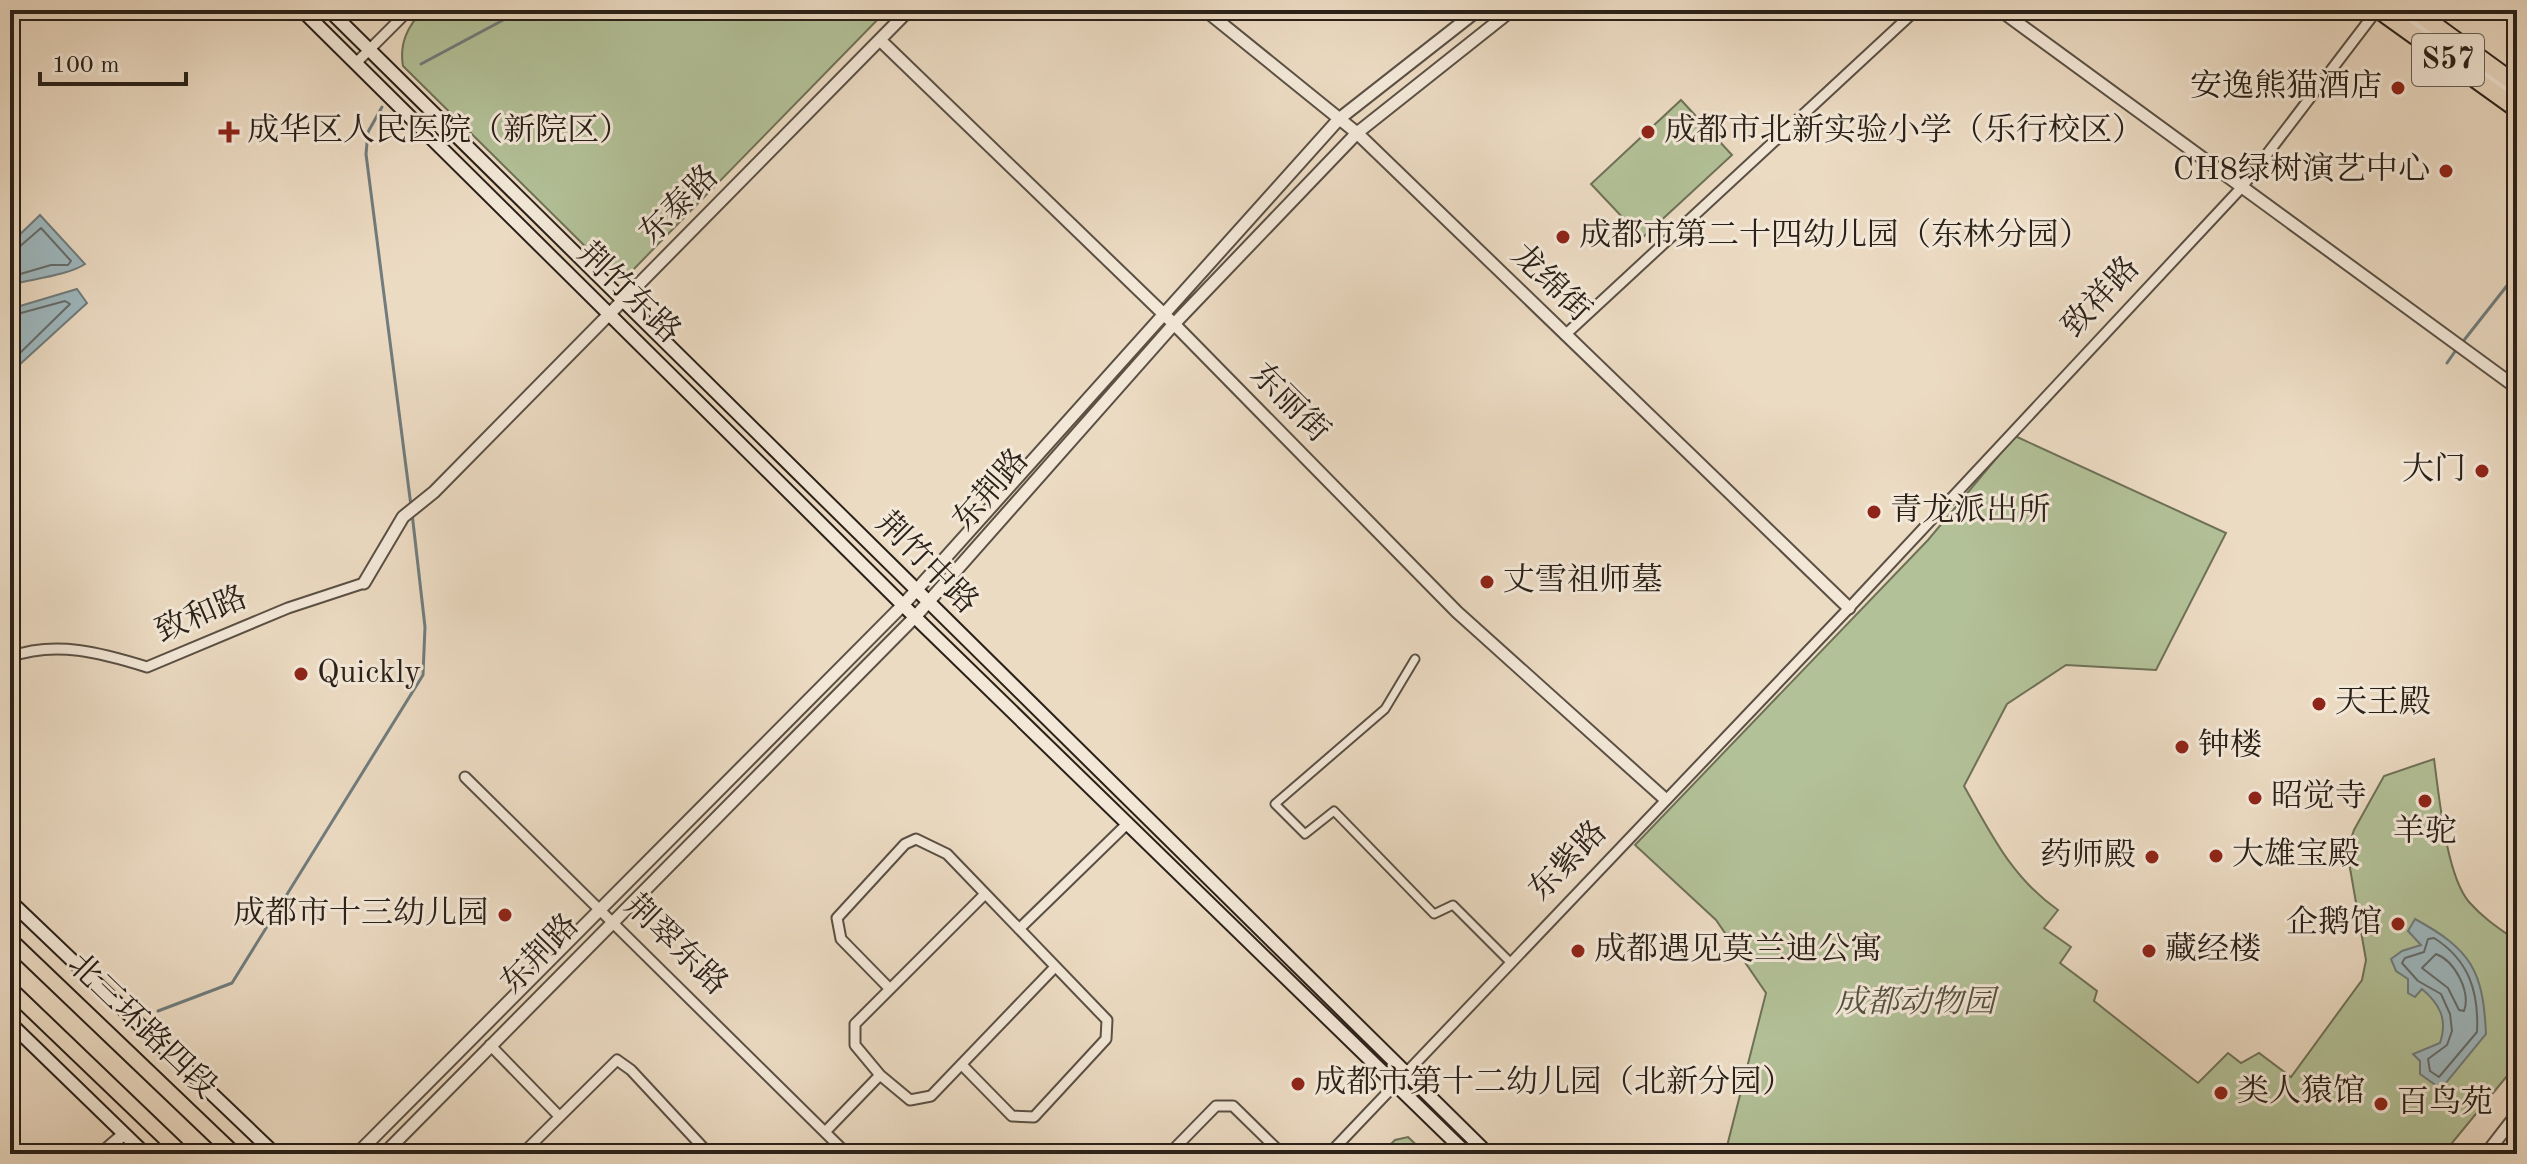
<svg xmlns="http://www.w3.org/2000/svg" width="2527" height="1164" font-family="'Old Standard TT','Noto Serif SC',serif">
	<rect width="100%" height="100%" fill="#ecdbc3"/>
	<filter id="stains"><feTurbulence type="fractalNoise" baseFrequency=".0025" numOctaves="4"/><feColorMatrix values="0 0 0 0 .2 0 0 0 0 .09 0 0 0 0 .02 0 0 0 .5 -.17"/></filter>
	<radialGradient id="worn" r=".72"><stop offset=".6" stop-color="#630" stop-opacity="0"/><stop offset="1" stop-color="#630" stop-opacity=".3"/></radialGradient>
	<path fill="#b3c198" stroke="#6e7158" stroke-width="2" d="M 423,10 L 887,10 L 628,275 L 604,265 L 403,66 C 399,43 408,26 423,10 Z
		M 1681,100 L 1732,155 L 1642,238 L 1591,184 Z
		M 2015,436 L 2226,533 L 2156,670 L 2066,665 L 2007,704 L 1964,786 C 1991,834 2012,878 2058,910 L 2044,928 L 2071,947 L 2060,963 L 2097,991 L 2094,1001 L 2198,1083 L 2228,1053 L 2241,1063 L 2259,1053 L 2291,1077 L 2362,980 L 2366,960 L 2347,851 L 2354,830 L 2384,776 L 2434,759 C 2439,795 2446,875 2469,902 C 2483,918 2500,929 2517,941 L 2517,1064 L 2443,1154 L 1725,1154 L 1766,993 L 1716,920 L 1635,845 L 1928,540 Z
		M 1408,1137 L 1426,1154 L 1381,1154 L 1395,1140 Z"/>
	<path fill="#9eb8bf" stroke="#707c7d" stroke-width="2" d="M 40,215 L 85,264 C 69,275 32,279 10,285 L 10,244 Z
		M 77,289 L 87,303 L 18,366 L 10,357 L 10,309 Z
		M 2415,919 C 2472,950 2483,971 2486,1034 L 2441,1089 L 2420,1074 L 2420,1061 L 2413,1054 L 2440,1043 C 2448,1020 2440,1004 2422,989 L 2415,997 L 2408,993 L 2408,979 L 2396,971 L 2391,959 L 2402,951 L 2421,945 L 2408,931 Z"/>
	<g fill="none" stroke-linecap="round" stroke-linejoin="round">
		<path stroke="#646c6c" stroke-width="2" d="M 10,250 L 18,248 L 41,228 L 71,261 L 68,265 L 51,265 L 10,277
			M 10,316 L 65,301 L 70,304 L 20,353 L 10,353
			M 2434,938 C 2469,960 2479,992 2477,1032 L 2439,1077 L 2430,1071 L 2428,1059 L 2447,1045 L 2452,1031 L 2450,1014 L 2441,994 L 2418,981 L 2402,963 L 2405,958 L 2424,952 L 2428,939 Z
			M 2436,954 C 2455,961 2471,992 2464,1011 L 2459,1010 L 2448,988 L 2422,968 Z"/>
		<path stroke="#707c7d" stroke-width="3" d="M 421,64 L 522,10
			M 382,107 L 368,132 L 366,154 L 411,506
			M 2461,344 L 2517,273
			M 2447,363 L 2456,350
			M 158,1011 L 232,983 L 423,675 L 425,627 L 412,513"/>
		<g stroke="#5a5044" stroke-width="11">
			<path id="pedestrian" d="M 1415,659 L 1385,709 L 1275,804 L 1305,834 L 1334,811 L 1434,914 L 1453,905 L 1510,962"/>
		</g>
		<g stroke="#5a5044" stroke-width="13">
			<path id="minor" d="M 355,64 L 409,10
				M 1565,335 L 1916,10
				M 2513,423 L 2517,417
				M 10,657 C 55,640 102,653 147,667 L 288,608 L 364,583
				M 465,777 L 847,1154
				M 985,894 L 855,1024 L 855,1045 L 880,1075 L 910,1100 L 931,1096 L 1055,967
				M 1019,929 L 1128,823
				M 889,988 L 841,939 L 837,918 L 905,844 L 916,839 L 947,854 L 1107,1020 L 1106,1039 L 1034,1117 L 1012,1116 L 962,1065
				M 490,1045 L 559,1116
				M 825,1132 L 880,1075
				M 392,1146 L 400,1154
				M 522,1154 L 617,1060 L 631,1070 L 709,1154
				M 1169,1154 L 1216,1106 L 1233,1106 L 1282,1154
				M 1329,1154 L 1849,608 L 2242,187 L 2377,10"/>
		</g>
		<g stroke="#5a5044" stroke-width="15">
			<path id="tertiary" d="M 1205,10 L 1357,133 L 1849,608
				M 2000,10 L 2517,388
				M 2397,10 L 2517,96
				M 880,40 L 1174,324 L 1457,612 L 1665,799
				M 364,583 L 403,517 L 434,492 L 909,10
				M 101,1154 L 124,1134
				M 357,1154 L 903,605 L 1339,119 L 1478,10
				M 384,1154 L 915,617 L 1174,324 L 1357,133 L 1512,10
				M 2486,1154 L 2517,1114"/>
		</g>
		<g stroke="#2a2119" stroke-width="16">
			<path id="secondary" d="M 302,10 L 915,617 L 1467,1154
				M 329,10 L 1488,1154
				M 10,901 L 275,1154
				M 10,1023 L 145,1154"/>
		</g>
		<g stroke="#2a2119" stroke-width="18">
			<path id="trunk" d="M 10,940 L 234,1154
				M 10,989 L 182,1154"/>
		</g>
		<g stroke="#2a2119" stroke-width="20">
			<path id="motorway" d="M 2379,10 L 2517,109
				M 2414,10 L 2517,85"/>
		</g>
		<use href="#pedestrian" stroke="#f3e8d8" stroke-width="7"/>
		<use href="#minor" stroke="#f3e8d8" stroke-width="9"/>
		<use href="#tertiary" stroke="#f3e8d8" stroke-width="11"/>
		<use href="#secondary" stroke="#f3e8d8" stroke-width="12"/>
		<use href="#trunk" stroke="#ecdbc3" stroke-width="14"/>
		<use href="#motorway" stroke="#ecdbc3" stroke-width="16"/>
	</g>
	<g fill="#8f2418" stroke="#f3e8d8" stroke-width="3">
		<circle cx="2398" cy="88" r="8"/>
		<path d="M225 120h8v8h8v8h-8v8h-8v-8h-8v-8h8z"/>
		<circle cx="1648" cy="132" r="8"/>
		<circle cx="2446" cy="171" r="8"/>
		<circle cx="1563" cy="237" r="8"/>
		<circle cx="2482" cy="471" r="8"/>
		<circle cx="1874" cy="512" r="8"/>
		<circle cx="1487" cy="582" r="8"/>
		<circle cx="301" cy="674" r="8"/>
		<circle cx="2319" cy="704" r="8"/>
		<circle cx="2182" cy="747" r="8"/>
		<circle cx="2255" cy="798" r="8"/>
		<circle cx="2425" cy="801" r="8"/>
		<circle cx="2216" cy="856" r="8"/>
		<circle cx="2152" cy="857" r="8"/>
		<circle cx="505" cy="915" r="8"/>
		<circle cx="2398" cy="924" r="8"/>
		<circle cx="1578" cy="951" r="8"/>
		<circle cx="2149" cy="951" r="8"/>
		<circle cx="1298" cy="1084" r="8"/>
		<circle cx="2221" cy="1093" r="8"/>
		<circle cx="2381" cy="1104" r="8"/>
	</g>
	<g text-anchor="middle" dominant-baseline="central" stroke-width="6" stroke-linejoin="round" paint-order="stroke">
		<rect fill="#f3e8d8" stroke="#665d52" stroke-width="2" x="2412" y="34" width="72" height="52" rx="6"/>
		<g font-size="30" font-weight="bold" fill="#2a2119">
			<text x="2448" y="60">S57</text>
		</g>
		<g font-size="32" fill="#2a2119" stroke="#f3e8d8" text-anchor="start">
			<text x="2382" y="88" text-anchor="end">安逸熊猫酒店</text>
			<text x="247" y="132">成华区人民医院（新院区）</text>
			<text x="1664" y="132">成都市北新实验小学（乐行校区）</text>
			<text x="2430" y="171" text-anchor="end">CH8绿树演艺中心</text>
			<text x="1579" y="237">成都市第二十四幼儿园（东林分园）</text>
			<text x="2466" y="471" text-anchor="end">大门</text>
			<text x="1890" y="512">青龙派出所</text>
			<text x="1503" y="582">丈雪祖师墓</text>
			<text x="317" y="674">Quickly</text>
			<text x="2335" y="704">天王殿</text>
			<text x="2198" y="747">钟楼</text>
			<text x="2271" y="798">昭觉寺</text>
			<text x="2425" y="833" text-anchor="middle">羊驼</text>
			<text x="2232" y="856">大雄宝殿</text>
			<text x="2136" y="857" text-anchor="end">药师殿</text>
			<text x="489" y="915" text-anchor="end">成都市十三幼儿园</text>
			<text x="2382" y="924" text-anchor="end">企鹅馆</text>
			<text x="1594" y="951">成都遇见莫兰迪公寓</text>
			<text x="2165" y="951">藏经楼</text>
			<text x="1314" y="1084">成都市第十二幼儿园（北新分园）</text>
			<text x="2237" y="1093">类人猿馆</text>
			<text x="2397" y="1104">百鸟苑</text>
		</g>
		<g font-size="32" fill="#2a2119" stroke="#f3e8d8">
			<text transform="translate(680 206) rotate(-45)">东泰路</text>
			<text transform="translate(1550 284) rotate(44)">龙绵街</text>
			<text transform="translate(628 294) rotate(44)">荆竹东路</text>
			<text transform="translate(2102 298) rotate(-47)">致祥路</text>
			<text transform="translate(1289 404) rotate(45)">东丽街</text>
			<text transform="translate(992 491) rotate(-49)">东荆路</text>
			<text transform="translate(926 564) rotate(45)">荆竹中路</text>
			<text transform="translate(202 616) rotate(-23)">致和路</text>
			<text transform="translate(1569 862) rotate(-46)">东紫路</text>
			<text transform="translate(675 946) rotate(44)">荆翠东路</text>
			<text transform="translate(541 955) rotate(-46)">东荆路</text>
			<text transform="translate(141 1027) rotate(44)">北三环路四段</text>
		</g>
		<g font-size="32" font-style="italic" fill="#53513f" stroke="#f3e8d8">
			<text x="1915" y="1004">成都动物园</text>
		</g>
	</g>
	<rect width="2527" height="1164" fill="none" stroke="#ecdbc3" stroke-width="40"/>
	<rect x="12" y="12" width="2503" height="1140" fill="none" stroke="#2a2119" stroke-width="4"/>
	<rect x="20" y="20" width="2487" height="1124" fill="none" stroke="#2a2119" stroke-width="2"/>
	<path d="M40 72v12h146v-12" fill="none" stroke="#2a2119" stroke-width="4"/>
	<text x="52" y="72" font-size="24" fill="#2a2119" stroke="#f3e8d8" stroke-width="6" paint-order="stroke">100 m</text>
	<rect width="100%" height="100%" filter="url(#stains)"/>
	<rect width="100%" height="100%" fill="url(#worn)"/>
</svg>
